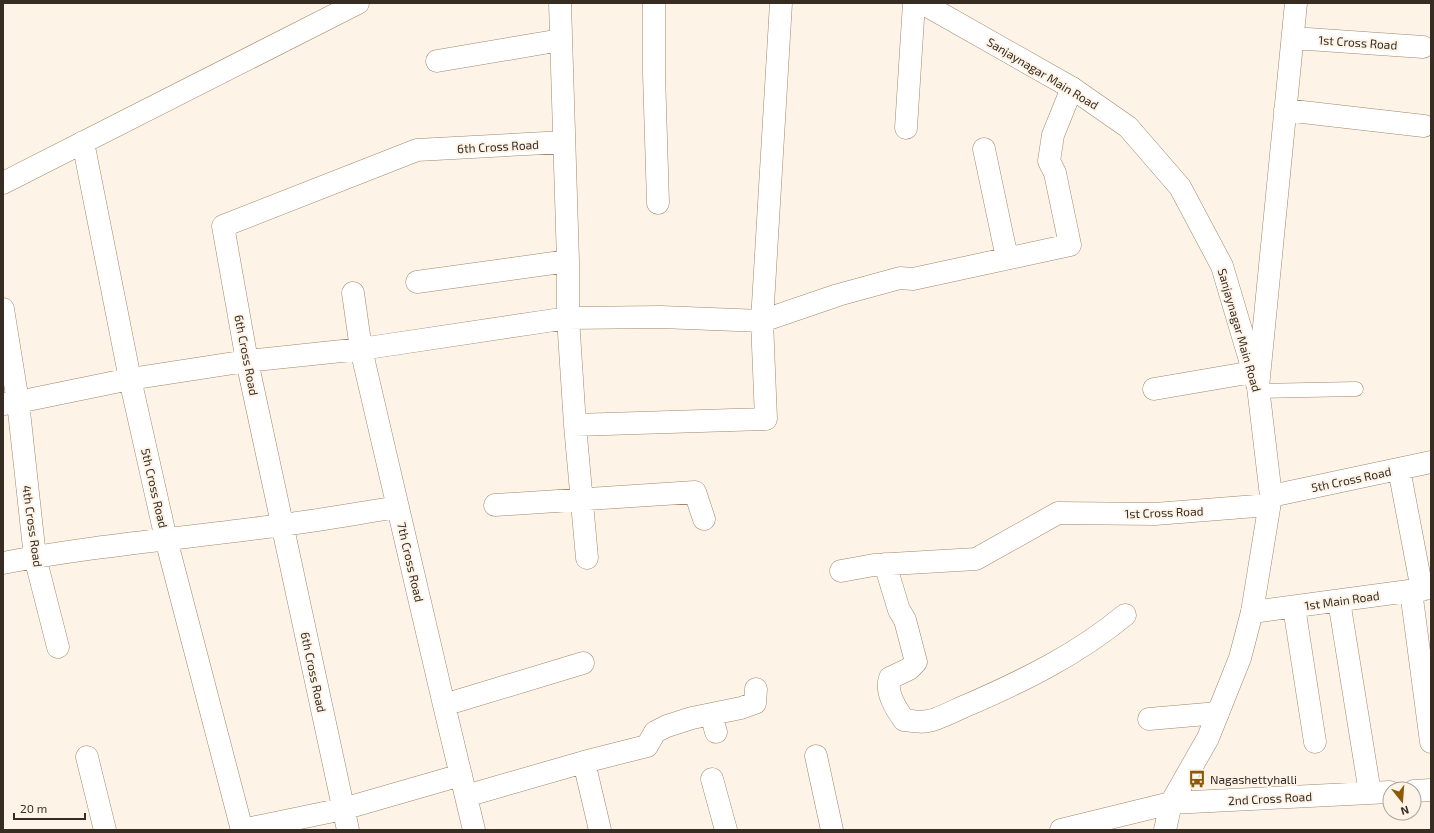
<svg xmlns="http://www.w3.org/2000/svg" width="1434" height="833" font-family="'Exo 2',sans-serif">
	<rect width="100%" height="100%" fill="#fef3e7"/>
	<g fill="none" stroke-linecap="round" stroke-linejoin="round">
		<g stroke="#9f876c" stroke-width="15">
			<path id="service" d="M 1258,391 L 1356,389"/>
		</g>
		<g stroke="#9f876c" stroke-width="23">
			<path id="minor" d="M 560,3 L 568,261 L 568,318 L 575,425 L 587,558
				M 654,3 L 654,74 L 658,203
				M 1293,38 L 1423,47
				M 437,61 L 561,40
				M 1285,110 L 1424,126
				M 906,128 L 914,3
				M 83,142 L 130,379 L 166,539 L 242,830
				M 984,149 L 1007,258
				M 3,183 L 358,3
				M 417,282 L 568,261
				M 353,293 L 361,349 L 444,705 L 474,830
				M 3,309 L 18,402 L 35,557 L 58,647
				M 1258,387 L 1296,3
				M 1154,389 L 1253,372
				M 3,404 L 18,402 L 130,379 L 247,361 L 361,349 L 568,318 L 661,317 L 762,321 L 838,295 L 900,278 L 913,279 L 1070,245 L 1055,173 L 1049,161 L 1053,135 L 1072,88
				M 575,425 L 766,419 L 762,321 L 781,3
				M 1399,469 L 1422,590
				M 1271,496 L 1431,462
				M 495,505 L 695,492 L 704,519
				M 3,563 C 95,545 189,538 282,525 C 321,520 359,513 398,507
				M 885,564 L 899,610 L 905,620 L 916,662 L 909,669 L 890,678 C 885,692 896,709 904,720 C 912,721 920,723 928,721 C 938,720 959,708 970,704 C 1025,680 1078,654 1125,615
				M 841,571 L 874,565 L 976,559 L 1058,513 L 1155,514 L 1269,505
				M 1411,591 L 1431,742
				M 1339,601 L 1370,793
				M 1294,607 L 1315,742
				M 1252,612 L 1431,588
				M 444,705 L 583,663
				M 711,714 L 716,732
				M 1149,719 L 1218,713
				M 816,756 L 832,830
				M 87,757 L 105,830
				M 584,762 L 600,830
				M 712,779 L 726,830
				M 1414,791 L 1431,790
				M 466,796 L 584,762 L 647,746 L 655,732 L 667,726 L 692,718 L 741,708 L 755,703 L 756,689
				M 1171,803 L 1390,792
				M 242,830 L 343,809 L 461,775
				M 348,830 L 247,361 L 223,226 L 417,150 L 564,142"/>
		</g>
		<g stroke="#9f876c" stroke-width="23">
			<path id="tertiary" d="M 922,3 L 1072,88 L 1128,127 L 1180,187 L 1222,266 L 1258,387 L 1271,496 L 1252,612 L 1240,658 L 1208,738 L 1171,803 L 1165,830
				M 1061,830 L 1171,803"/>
		</g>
		<use href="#service" stroke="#fff" stroke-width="14"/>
		<use href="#minor" stroke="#fff" stroke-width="22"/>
		<use href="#tertiary" stroke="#fff" stroke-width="22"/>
	</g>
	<defs>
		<g id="bus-bare" transform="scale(1.38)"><path d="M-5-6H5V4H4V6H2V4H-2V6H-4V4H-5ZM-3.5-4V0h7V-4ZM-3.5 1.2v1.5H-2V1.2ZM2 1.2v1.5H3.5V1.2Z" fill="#8c5906" stroke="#fef3e7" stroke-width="2.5" paint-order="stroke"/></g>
	</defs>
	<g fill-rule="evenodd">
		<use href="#bus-bare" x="1197" y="779"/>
	</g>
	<g text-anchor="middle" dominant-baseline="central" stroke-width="4" stroke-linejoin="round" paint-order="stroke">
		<g font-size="12" fill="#362c21" stroke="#fef3e7">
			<text transform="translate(1358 42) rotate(4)">1st Cross Road</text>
			<text transform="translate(1043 73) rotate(31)">Sanjaynagar Main Road</text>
			<text transform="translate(498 146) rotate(-3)">6th Cross Road</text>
			<text transform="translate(1240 330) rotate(74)">Sanjaynagar Main Road</text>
			<text transform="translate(247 355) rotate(79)">6th Cross Road</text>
			<text transform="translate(1351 479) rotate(-12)">5th Cross Road</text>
			<text transform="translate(155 488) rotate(77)">5th Cross Road</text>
			<text transform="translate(1164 512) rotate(-2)">1st Cross Road</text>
			<text transform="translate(33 526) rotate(82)">4th Cross Road</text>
			<text transform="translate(411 562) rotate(77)">7th Cross Road</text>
			<text transform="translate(1342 600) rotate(-8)">1st Main Road</text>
			<text transform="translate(314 672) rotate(78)">6th Cross Road</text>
			<text transform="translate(1270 798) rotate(-3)">2nd Cross Road</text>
		</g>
		<g font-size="12" fill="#362c21" stroke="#fef3e7" text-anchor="start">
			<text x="1210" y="779">Nagashettyhalli</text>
		</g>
	</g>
	<rect width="1434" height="833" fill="none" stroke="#362c21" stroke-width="8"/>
	<g transform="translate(1402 801) rotate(163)"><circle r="19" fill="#fef3e7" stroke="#aea398"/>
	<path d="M0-3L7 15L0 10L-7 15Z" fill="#8c5906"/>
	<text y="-6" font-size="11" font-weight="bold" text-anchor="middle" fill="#362c21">N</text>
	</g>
	<path d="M14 813v6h71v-6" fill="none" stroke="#362c21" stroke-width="2"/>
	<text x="20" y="813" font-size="12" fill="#362c21" stroke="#fef3e7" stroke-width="3" paint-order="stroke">20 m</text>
</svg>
